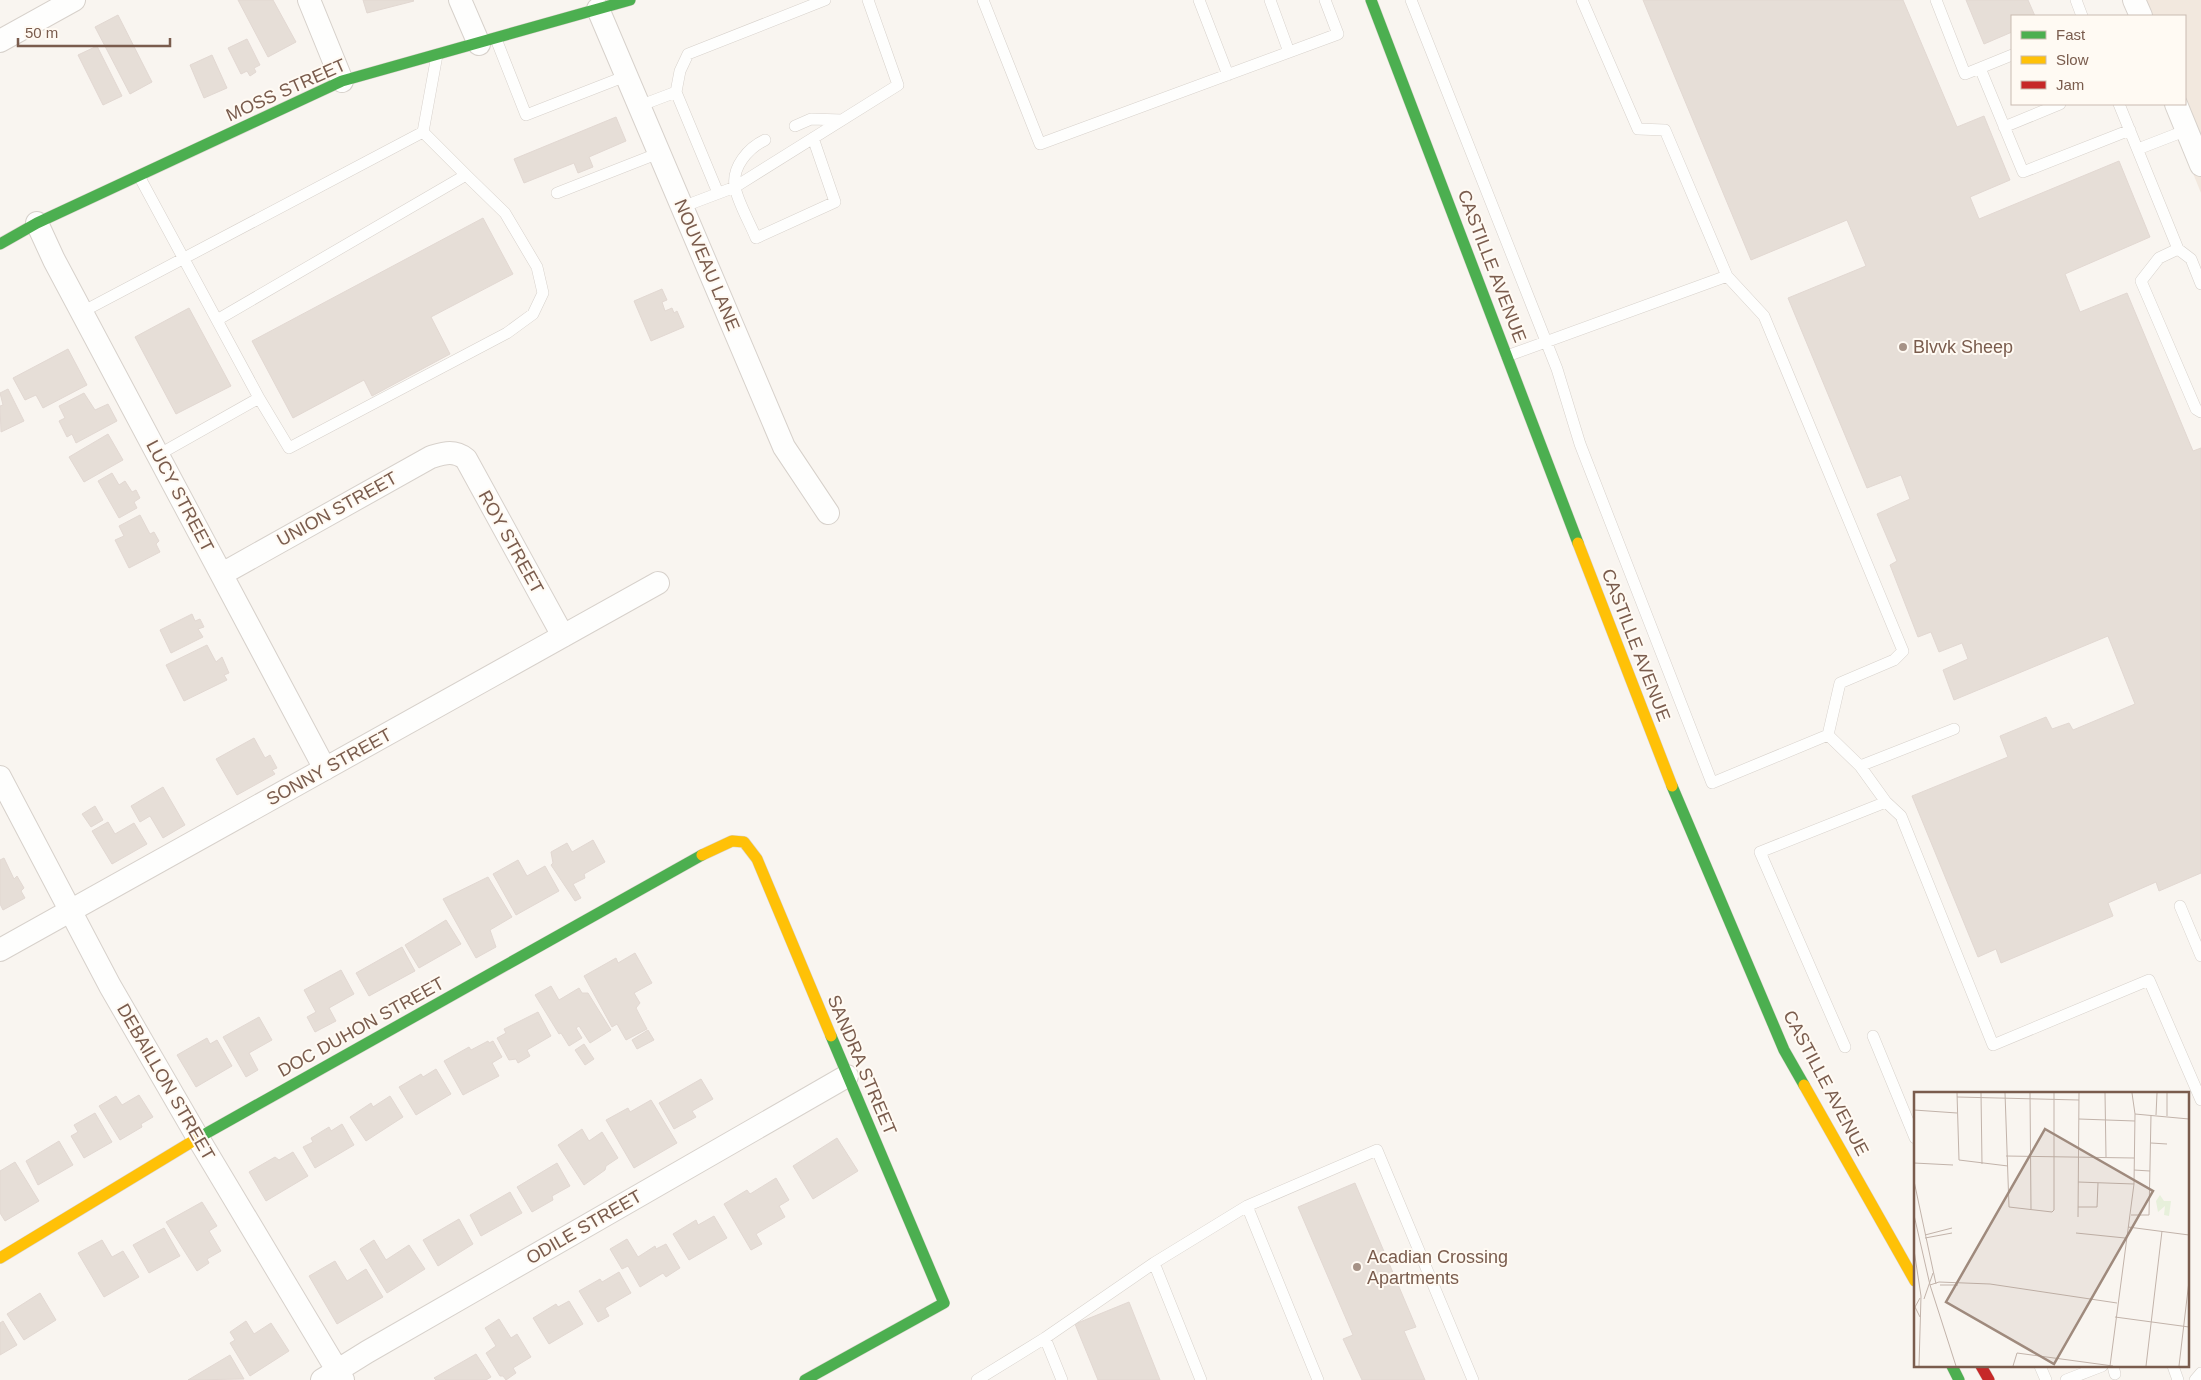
<svg xmlns="http://www.w3.org/2000/svg" width="2201" height="1380" font-family="Arial,sans-serif">
	<rect width="100%" height="100%" fill="#f9f5f0"/>
	<path fill="#f2e8de" d="M 2124,0 L 2201,0 L 2201,193 L 2165,104 L 2185,104 L 2185,16 L 2130,16 Z"/>
	<path fill="#e6ded7" stroke="#e2d8d2" d="M 238,0 L 273,0 L 296,42 L 268,57 Z
		M 363,0 L 413,0 L 414,1 L 367,13 Z
		M 1643,0 L 1903,0 L 1957,127 L 1984,116 L 2010,180 L 1970,197 L 1979,219 L 2119,161 L 2150,237 L 2065,274 L 2080,312 L 2127,293 L 2193,451 L 2201,448 L 2201,873 L 2159,891 L 2156,882 L 2108,903 L 2113,916 L 2001,963 L 1996,949 L 1978,957 L 1912,796 L 2008,757 L 2000,736 L 2046,717 L 2052,729 L 2069,723 L 2073,730 L 2135,704 L 2108,636 L 1954,700 L 1943,670 L 1968,659 L 1962,643 L 1939,652 L 1931,632 L 1918,637 L 1890,565 L 1897,561 L 1877,514 L 1910,499 L 1901,475 L 1867,488 L 1788,298 L 1866,266 L 1847,220 L 1751,260 Z
		M 1966,0 L 2028,0 L 2035,16 L 2012,16 L 2012,32 L 1984,44 Z
		M 118,15 L 152,82 L 130,94 L 95,27 Z
		M 247,39 L 260,65 L 254,68 L 256,72 L 250,76 L 247,71 L 241,74 L 228,48 Z
		M 97,46 L 122,96 L 103,105 L 78,55 Z
		M 212,55 L 227,88 L 204,98 L 190,65 Z
		M 616,117 L 626,141 L 589,157 L 593,167 L 578,173 L 574,163 L 524,183 L 514,159 Z
		M 483,218 L 513,274 L 431,317 L 450,354 L 372,396 L 364,380 L 293,418 L 252,341 Z
		M 662,289 L 667,300 L 662,302 L 665,311 L 672,308 L 674,313 L 677,311 L 684,327 L 651,341 L 634,301 Z
		M 189,308 L 231,386 L 176,414 L 135,337 Z
		M 68,349 L 87,385 L 43,408 L 36,395 L 25,400 L 13,378 Z
		M 8,389 L 24,421 L 1,432 L 0,406 L 3,405 L 0,393 Z
		M 84,393 L 95,410 L 108,404 L 117,421 L 76,443 L 72,434 L 67,437 L 59,421 L 65,418 L 59,406 Z
		M 108,434 L 123,460 L 84,482 L 69,457 Z
		M 112,473 L 119,485 L 125,481 L 132,492 L 136,490 L 140,498 L 134,502 L 137,508 L 119,518 L 98,481 Z
		M 140,515 L 150,534 L 154,532 L 159,541 L 156,544 L 160,552 L 129,568 L 115,540 L 124,536 L 119,526 Z
		M 192,614 L 195,621 L 200,619 L 204,627 L 198,629 L 203,637 L 171,653 L 160,630 Z
		M 207,645 L 216,662 L 222,657 L 229,673 L 224,675 L 227,680 L 184,701 L 166,665 Z
		M 254,738 L 265,758 L 270,755 L 277,768 L 272,770 L 275,774 L 237,795 L 216,759 Z
		M 163,787 L 185,825 L 163,838 L 150,816 L 140,822 L 131,806 Z
		M 95,806 L 103,820 L 91,827 L 82,814 Z
		M 108,822 L 115,834 L 134,823 L 147,844 L 112,864 L 92,831 Z
		M 593,840 L 605,862 L 584,874 L 585,878 L 573,884 L 581,898 L 575,901 L 551,865 L 553,863 L 551,852 L 567,843 L 572,852 Z
		M 4,858 L 14,879 L 17,876 L 24,888 L 21,891 L 25,898 L 3,910 L 0,904 L 0,860 Z
		M 518,860 L 527,876 L 545,866 L 559,891 L 516,915 L 493,874 Z
		M 488,877 L 512,917 L 490,930 L 496,947 L 476,958 L 443,899 Z
		M 446,920 L 461,944 L 419,968 L 405,945 Z
		M 402,947 L 415,971 L 369,996 L 356,973 Z
		M 635,953 L 652,983 L 634,993 L 640,1003 L 636,1008 L 647,1029 L 626,1040 L 617,1024 L 612,1027 L 584,976 L 616,958 L 618,963 Z
		M 341,970 L 354,994 L 329,1008 L 336,1021 L 315,1032 L 307,1017 L 316,1012 L 304,990 Z
		M 551,986 L 559,1000 L 579,988 L 582,993 L 588,993 L 611,1030 L 590,1043 L 579,1026 L 576,1028 L 582,1038 L 569,1046 L 561,1033 L 559,1034 L 535,995 Z
		M 538,1012 L 551,1036 L 527,1050 L 530,1056 L 518,1063 L 516,1059 L 509,1060 L 497,1038 L 506,1033 L 504,1029 Z
		M 259,1017 L 272,1040 L 249,1053 L 258,1070 L 246,1077 L 223,1037 Z
		M 648,1030 L 654,1040 L 637,1049 L 632,1040 Z
		M 207,1038 L 210,1044 L 217,1040 L 232,1066 L 196,1087 L 177,1055 Z
		M 488,1041 L 489,1043 L 493,1041 L 502,1057 L 492,1063 L 499,1076 L 463,1095 L 444,1061 L 469,1047 L 471,1050 Z
		M 584,1044 L 594,1059 L 585,1065 L 575,1050 Z
		M 436,1069 L 451,1094 L 416,1115 L 399,1087 L 421,1074 L 423,1077 Z
		M 701,1079 L 713,1099 L 692,1111 L 696,1117 L 674,1129 L 659,1103 Z
		M 139,1095 L 153,1117 L 141,1124 L 142,1127 L 120,1140 L 99,1106 L 116,1096 L 122,1105 Z
		M 390,1096 L 403,1117 L 366,1141 L 350,1117 L 371,1103 L 373,1107 Z
		M 651,1100 L 677,1143 L 634,1168 L 606,1120 L 628,1108 L 630,1112 Z
		M 95,1113 L 112,1142 L 84,1158 L 71,1136 L 78,1132 L 74,1125 Z
		M 342,1124 L 354,1145 L 315,1168 L 303,1147 L 313,1142 L 311,1138 L 329,1127 L 331,1131 Z
		M 582,1129 L 589,1141 L 602,1132 L 618,1158 L 606,1166 L 605,1170 L 584,1185 L 558,1145 Z
		M 837,1138 L 858,1171 L 813,1199 L 793,1166 Z
		M 59,1141 L 73,1165 L 38,1185 L 26,1161 Z
		M 293,1152 L 308,1176 L 266,1201 L 249,1172 L 275,1157 L 279,1160 Z
		M 15,1162 L 39,1201 L 5,1221 L 0,1213 L 0,1171 Z
		M 557,1163 L 570,1186 L 552,1196 L 553,1200 L 532,1212 L 517,1187 Z
		M 776,1178 L 789,1200 L 779,1206 L 785,1217 L 756,1234 L 762,1244 L 751,1250 L 724,1204 L 747,1190 L 750,1194 Z
		M 1355,1183 L 1416,1327 L 1404,1331 L 1425,1380 L 1362,1380 L 1343,1339 L 1353,1335 L 1298,1207 Z
		M 510,1192 L 522,1213 L 481,1236 L 470,1215 Z
		M 202,1202 L 217,1226 L 209,1231 L 221,1251 L 207,1259 L 209,1263 L 197,1271 L 166,1222 Z
		M 714,1216 L 727,1238 L 689,1260 L 673,1234 L 696,1220 L 698,1225 Z
		M 459,1219 L 473,1244 L 438,1266 L 423,1240 Z
		M 164,1228 L 180,1256 L 149,1273 L 133,1245 Z
		M 627,1239 L 638,1257 L 655,1246 L 656,1249 L 666,1244 L 680,1268 L 666,1277 L 663,1273 L 640,1287 L 628,1266 L 622,1269 L 610,1249 Z
		M 102,1240 L 112,1257 L 123,1251 L 139,1277 L 104,1297 L 78,1253 Z
		M 374,1240 L 386,1260 L 409,1245 L 425,1269 L 387,1293 L 360,1249 Z
		M 335,1261 L 347,1281 L 366,1269 L 383,1297 L 337,1324 L 309,1276 Z
		M 619,1272 L 631,1293 L 605,1308 L 609,1316 L 598,1322 L 579,1291 L 600,1279 L 602,1282 Z
		M 40,1293 L 56,1320 L 24,1340 L 7,1314 Z
		M 569,1301 L 583,1324 L 549,1344 L 533,1318 L 556,1304 L 558,1307 Z
		M 1129,1302 L 1160,1380 L 1098,1380 L 1075,1324 Z
		M 499,1319 L 511,1338 L 517,1334 L 531,1357 L 513,1368 L 516,1373 L 506,1380 L 503,1376 L 500,1376 L 486,1353 L 496,1346 L 485,1328 Z
		M 3,1321 L 17,1345 L 0,1355 L 0,1323 Z
		M 246,1321 L 254,1334 L 271,1323 L 289,1351 L 250,1376 L 230,1343 L 235,1340 L 230,1332 Z
		M 476,1354 L 491,1377 L 486,1380 L 436,1380 L 434,1378 Z
		M 230,1355 L 244,1379 L 188,1380 Z"/>
	<g fill="none" stroke-linecap="round" stroke-linejoin="round">
		<g stroke="#d7d1cb" stroke-width="12">
			<path id="lane" d="M 983,0 L 1040,144 L 1338,34 L 1325,0
				M 1199,0 L 1228,75
				M 1270,0 L 1289,52
				M 1411,0 L 1557,369 L 1580,444 L 1712,783 L 1828,735 L 1840,683 L 1894,660 L 1903,651 L 1764,316 L 1727,276 L 1665,130 L 1638,129 L 1582,0
				M 1936,0 L 1965,74 L 1980,68 L 2023,172 L 2130,130
				M 2076,0 L 2082,16
				M 496,39 L 526,115 L 626,76
				M 1980,68 L 2012,55
				M 676,92 L 680,71 L 688,54 L 825,0
				M 2119,104 L 2178,249 L 2191,259 L 2201,284
				M 639,106 L 676,92 L 718,193
				M 795,126 L 811,119 L 842,120
				M 2004,127 L 2060,104
				M 765,140 C 748,148 732,167 735,186 C 736,199 751,225 756,238 L 835,202 L 813,138
				M 2138,149 L 2187,130
				M 139,176 L 259,398 L 158,455
				M 557,193 L 659,153
				M 682,207 L 735,187 L 898,85 L 868,0
				M 2178,249 L 2159,258 L 2141,281 L 2196,409 L 2201,412
				M 82,312 L 423,132
				M 217,320 L 466,175 L 423,132 L 437,55
				M 1507,356 L 1727,276
				M 259,398 L 289,448 L 507,333 L 533,314 L 543,293 L 537,267 L 505,213 L 466,175
				M 1828,735 L 1860,766 L 1886,802 L 1901,816 L 1993,1045 L 2149,980 L 2201,1100
				M 1860,766 L 1954,729
				M 2180,906 L 2201,956
				M 1873,1036 L 1915,1138
				M 1845,1047 L 1760,852 L 1886,802
				M 1154,1263 L 1247,1206
				M 1045,1338 L 1062,1380
				M 2040,1366 L 2046,1380
				M 2113,1366 L 2115,1374
				M 2173,1366 L 2178,1380
				M 977,1380 L 1045,1338 L 1154,1263 L 1201,1380
				M 1318,1380 L 1247,1206 L 1377,1150 L 1473,1380
				M 2066,1380 L 2102,1366
				M 2195,1380 L 2201,1373"/>
		</g>
		<g stroke="#d7d1cb" stroke-width="24">
			<path id="street" d="M 309,0 L 342,81
				M 460,0 L 479,44
				M 2134,0 L 2141,16
				M 598,9 L 784,447 L 828,513
				M 0,41 L 74,0
				M 2176,104 L 2201,165
				M 37,223 L 54,260 L 325,769
				M 222,574 L 431,457 C 445,453 454,450 466,459 L 563,636
				M 0,777 L 110,986 L 198,1138 L 343,1380
				M 0,950 L 658,583
				M 322,1380 L 367,1352 L 847,1076"/>
		</g>
		<g stroke="#d9d2cb" stroke-width="12">
			<path id="fast" d="M 1371,0 L 1578,543
				M 0,244 L 37,223 L 342,81 L 630,0
				M 1672,786 L 1784,1050 L 1804,1085
				M 198,1138 L 702,855
				M 1952,1366 L 1959,1380
				M 805,1380 L 944,1303 L 831,1036"/>
		</g>
		<g stroke="#d9d2cb" stroke-width="12">
			<path id="slow" d="M 1578,543 L 1672,786
				M 702,855 L 732,841 L 744,842 L 757,859 L 831,1036
				M 1804,1085 L 1915,1281
				M 0,1258 L 198,1138"/>
		</g>
		<g stroke="#d9d2cb" stroke-width="12">
			<path id="jam" d="M 1981,1366 L 1989,1380"/>
		</g>
		<use href="#lane" stroke="#fefefd" stroke-width="11"/>
		<use href="#street" stroke="#fefefd" stroke-width="22"/>
		<use href="#fast" stroke="#4caf50" stroke-width="11"/>
		<use href="#slow" stroke="#ffc107" stroke-width="11"/>
		<use href="#jam" stroke="#c62828" stroke-width="11"/>
	</g>
	<g fill="#a69286" stroke="#fffaf3" stroke-width="2">
		<circle cx="1903" cy="347" r="5"/>
		<circle cx="1357" cy="1267" r="5"/>
	</g>
	<g text-anchor="middle" dominant-baseline="central" stroke-width="4" stroke-linejoin="round" paint-order="stroke">
		<g font-size="18" fill="#7a5c4d" stroke="#fffaf3">
			<text transform="translate(286 90) rotate(-24)">MOSS STREET</text>
			<text transform="translate(707 265) rotate(67)">NOUVEAU LANE</text>
			<text transform="translate(1492 266) rotate(69)">CASTILLE AVENUE</text>
			<text transform="translate(180 496) rotate(62)">LUCY STREET</text>
			<text transform="translate(337 509) rotate(-29)">UNION STREET</text>
			<text transform="translate(511 542) rotate(61)">ROY STREET</text>
			<text transform="translate(1636 645) rotate(69)">CASTILLE AVENUE</text>
			<text transform="translate(329 767) rotate(-29)">SONNY STREET</text>
			<text transform="translate(361 1027) rotate(-29)">DOC DUHON STREET</text>
			<text transform="translate(862 1065) rotate(67)">SANDRA STREET</text>
			<text transform="translate(166 1082) rotate(60)">DEBAILLON STREET</text>
			<text transform="translate(1826 1083) rotate(62)">CASTILLE AVENUE</text>
			<text transform="translate(584 1227) rotate(-30)">ODILE STREET</text>
		</g>
		<g font-size="18" fill="#7a5c4d" stroke="#fffaf3" text-anchor="start">
			<text x="1913" y="347">Blvvk Sheep</text>
			<text x="1367" y="1257">Acadian Crossing<tspan x="1367" dy="21">Apartments</tspan></text>
		</g>
	</g>
	<g transform="translate(1914 1092)">
		<rect width="275" height="275" fill="#f9f5f0"/>
		<path d="M 246,103 L 250,109 L 257,109 L 255,124 L 250,123 L 251,114 L 244,120 L 242,109 Z" fill="#e7f0db"/>
		<path fill="none" stroke="#c2b3aa" stroke-width="1" d="M 43,1 L 45,68 L 94,74M 67,1 L 68,72M 91,1 L 95,115 L 138,120 L 140,118 L 140,1M 116,1 L 117,117M 191,1 L 192,65M 43,5 L 165,8M 0,18 L 43,21M 221,22 L 275,27M 242,23 L 243,1M 253,24 L 253,1M 165,27 L 221,29M 237,51 L 253,52M 92,64 L 220,66M 0,71 L 39,73M 220,78 L 236,79M 0,89 L 22,192M 164,90 L 220,92M 164,115 L 183,115 L 184,91M 0,123 L 16,193 L 42,274M 217,123 L 235,123 L 237,23M 164,125 L 165,1M 214,135 L 275,143M 162,141 L 211,146M 11,143 L 38,136M 11,146 L 38,141M 0,158 L 7,204 L 5,274M 0,186 L 0,245M 16,193 L 25,190 L 76,192 L 203,211M 26,193 L 44,193M 6,206 L 1,215 L 6,225M 10,207 L 19,181M 201,225 L 275,235M 99,274 L 103,261 L 199,274M 196,274 L 220,92 L 221,22 L 218,1M 232,274 L 248,139M 265,274 L 275,189"/>
		<path fill="#9f8a7d" fill-opacity="0.15" stroke="#9f8a7d" stroke-width="2.5" d="M 131,37 L 239,99 L 140,272 L 32,210 Z"/>
		<rect width="275" height="275" fill="none" stroke="#7a5c4d" stroke-width="2.5"/>
	</g>
	<rect x="2011" y="15" width="175" height="90" fill="#fffaf3" stroke="#cabbb1"/>
	<rect x="2021" y="31" width="25" height="8" fill="#4caf50" stroke="#cabbb1"/>
	<text x="2056" y="40" font-size="15" fill="#7a5c4d">Fast</text>
	<rect x="2021" y="56" width="25" height="8" fill="#ffc107" stroke="#cabbb1"/>
	<text x="2056" y="65" font-size="15" fill="#7a5c4d">Slow</text>
	<rect x="2021" y="81" width="25" height="8" fill="#c62828" stroke="#cabbb1"/>
	<text x="2056" y="90" font-size="15" fill="#7a5c4d">Jam</text>
	<path d="M18 38v8h152v-8" fill="none" stroke="#7a5c4d" stroke-width="2.5"/>
	<text x="25" y="38" font-size="15" fill="#7a5c4d" stroke="#fffaf3" stroke-width="4" paint-order="stroke">50 m</text>
</svg>
